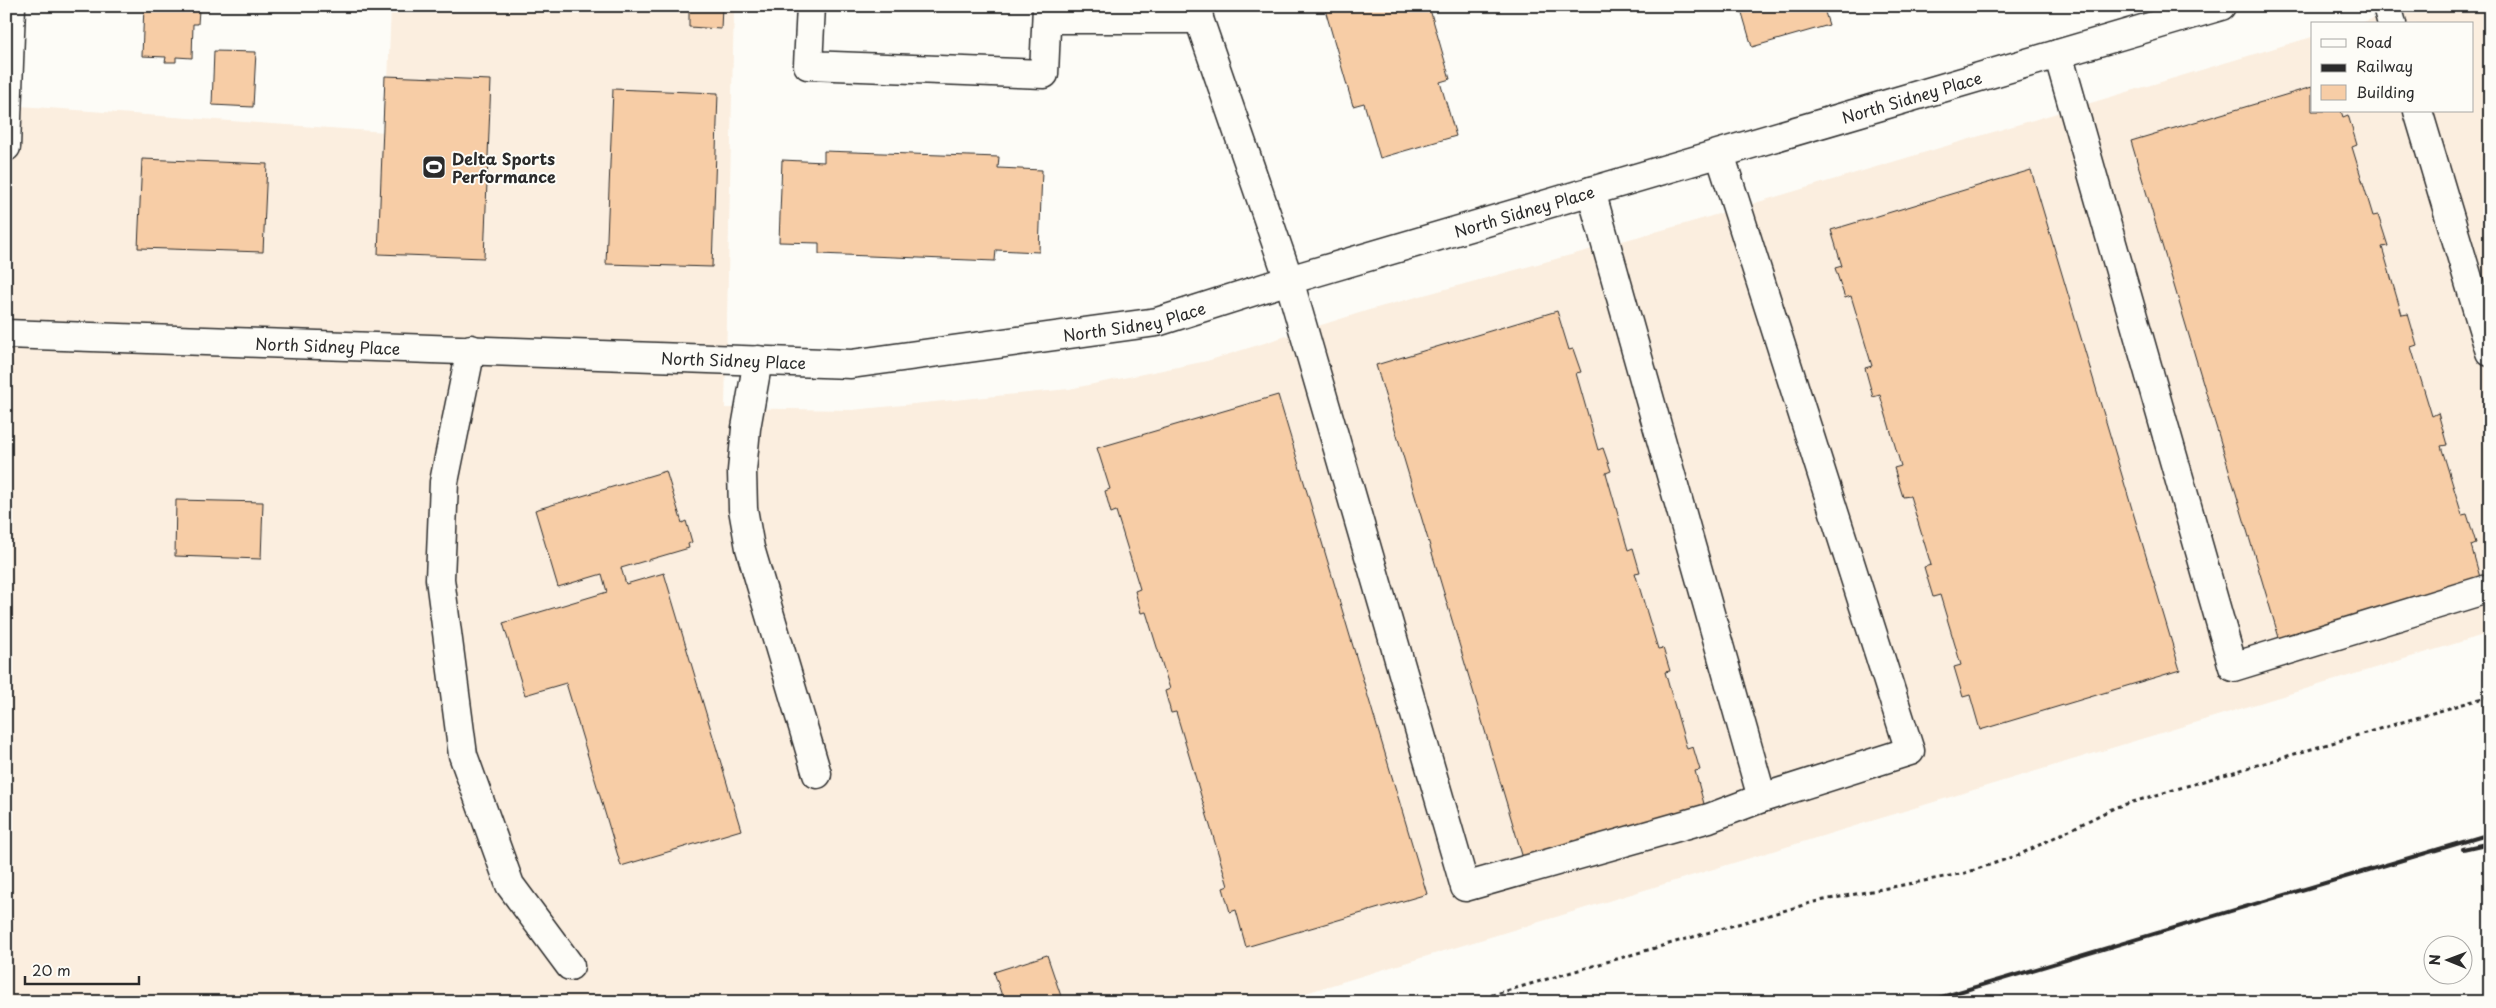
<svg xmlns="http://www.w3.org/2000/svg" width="2496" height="1008" font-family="'Playpen Sans',sans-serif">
	<rect width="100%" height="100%" fill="#fdfcf7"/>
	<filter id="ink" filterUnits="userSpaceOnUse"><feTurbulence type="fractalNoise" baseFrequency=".02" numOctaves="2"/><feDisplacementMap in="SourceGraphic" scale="10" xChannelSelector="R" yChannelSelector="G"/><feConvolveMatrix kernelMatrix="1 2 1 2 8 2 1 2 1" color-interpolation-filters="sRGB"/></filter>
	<g filter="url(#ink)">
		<path fill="#fbeedf" d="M 391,6 L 734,6 L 725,408 L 852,410 L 1069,389 L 1207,361 L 1369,310 L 1688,223 L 2312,37 L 2312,111 L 2472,111 L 2472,24 L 2356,24 L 2414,6 L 2490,6 L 2490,633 L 1276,1002 L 6,1002 L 6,105 L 386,132 Z"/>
		<path fill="#f7cda6" stroke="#2b2b2b" d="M 144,6 L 194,6 L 194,10 L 199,10 L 198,24 L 193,24 L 192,58 L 176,57 L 176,62 L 165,62 L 166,57 L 142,56 Z
			M 689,6 L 722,6 L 721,29 L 689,27 Z
			M 1324,6 L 1429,6 L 1450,79 L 1440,82 L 1456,136 L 1380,158 L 1364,103 L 1353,106 Z
			M 1740,6 L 1823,6 L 1829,25 L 1752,47 Z
			M 214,51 L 256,52 L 253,107 L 212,105 Z
			M 385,76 L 491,80 L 484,258 L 378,254 Z
			M 2312,87 L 2312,111 L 2341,111 L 2343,117 L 2348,115 L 2357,145 L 2352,147 L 2373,216 L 2378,215 L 2388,246 L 2382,247 L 2402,315 L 2408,314 L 2417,345 L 2411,347 L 2432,416 L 2438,413 L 2447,445 L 2441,446 L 2462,515 L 2467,514 L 2476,543 L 2471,545 L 2481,581 L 2280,641 L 2131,141 Z
			M 613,89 L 718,93 L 712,267 L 606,264 Z
			M 824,151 L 999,157 L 998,168 L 1042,170 L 1039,252 L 996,250 L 995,261 L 819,254 L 819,243 L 779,242 L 782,160 L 824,162 Z
			M 142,159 L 267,164 L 263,252 L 138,248 Z
			M 2031,170 L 2180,670 L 1980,730 L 1970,695 L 1963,697 L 1954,667 L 1961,665 L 1940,595 L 1933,597 L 1924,567 L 1931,565 L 1910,496 L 1903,497 L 1894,468 L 1901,466 L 1880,395 L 1873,397 L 1865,368 L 1872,366 L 1851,296 L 1845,298 L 1835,268 L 1842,266 L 1831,230 Z
			M 1557,311 L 1569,350 L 1573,349 L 1581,372 L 1576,373 L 1598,450 L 1603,448 L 1611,471 L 1606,473 L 1628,550 L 1633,548 L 1640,572 L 1635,573 L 1658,649 L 1663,648 L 1670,671 L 1665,672 L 1687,749 L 1693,747 L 1700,770 L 1695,771 L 1706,811 L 1525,865 L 1376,365 Z
			M 1278,395 L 1427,894 L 1246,947 L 1236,910 L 1230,912 L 1223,888 L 1228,886 L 1176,712 L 1171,713 L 1165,691 L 1170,689 L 1146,612 L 1141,613 L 1135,591 L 1140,589 L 1116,511 L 1111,513 L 1105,491 L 1110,489 L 1097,448 Z
			M 666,471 L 682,523 L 686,521 L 692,542 L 688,544 L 689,548 L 621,568 L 626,584 L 664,573 L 741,830 L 621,866 L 566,683 L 525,695 L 503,623 L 607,592 L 602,574 L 558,587 L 535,510 Z
			M 176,500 L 263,502 L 261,559 L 175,556 Z
			M 1047,955 L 1063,1002 L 1004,1002 L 994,972 Z"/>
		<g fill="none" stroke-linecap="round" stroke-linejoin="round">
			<g stroke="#2b2b2b" stroke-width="31">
				<g id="minor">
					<path d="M 811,6 L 808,65 L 1044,74 L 1047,6"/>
					<path d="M 1198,6 L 1199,19 L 1289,280 L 1465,887 L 1709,818 L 1762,798"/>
					<path d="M 2387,6 L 2392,24"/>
					<path d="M 1047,19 L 1199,19"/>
					<path d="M 2058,54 L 2233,667 L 2490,588"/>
					<path d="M 2418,111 L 2490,352"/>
					<path d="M 6,147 L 11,6"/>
					<path d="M 1591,191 L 1762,798 L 1910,751 L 1720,154"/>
					<path id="s1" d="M 6,334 L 851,364 L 1157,322 L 1289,280 L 2221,6"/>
					<path d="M 471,349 L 444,482 L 440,579 L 463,755 L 510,885 L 570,966"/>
					<path d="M 758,360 L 746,428 L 742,471 L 743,509 L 750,548 L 817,774"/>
				</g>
			</g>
			<path stroke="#2b2b2b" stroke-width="3" stroke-dasharray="4 4" stroke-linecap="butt" d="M 1468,1002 L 1814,902 L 1965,873 L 2019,855 L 2116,807 L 2490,696"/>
			<use href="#minor" stroke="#fdfcf7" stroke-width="28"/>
			<path stroke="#2b2b2b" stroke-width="4" d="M 2463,849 L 2490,843
				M 1925,1002 L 2490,834"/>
		</g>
	</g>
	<defs>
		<g id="stadium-square" transform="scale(1.25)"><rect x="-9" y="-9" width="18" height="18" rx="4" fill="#2b2b2b" stroke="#fdfcf7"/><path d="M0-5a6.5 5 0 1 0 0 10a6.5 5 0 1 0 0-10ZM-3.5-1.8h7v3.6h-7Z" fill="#fff"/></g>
	</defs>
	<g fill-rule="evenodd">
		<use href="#stadium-square" x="434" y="167"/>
	</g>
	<g text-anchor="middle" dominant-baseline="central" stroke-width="4" stroke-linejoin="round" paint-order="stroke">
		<g font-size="16" fill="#2b2b2b" stroke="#fdfcf7">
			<text stroke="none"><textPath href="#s1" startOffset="1942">North Sidney Place</textPath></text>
			<text stroke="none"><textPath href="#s1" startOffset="1538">North Sidney Place</textPath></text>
			<text stroke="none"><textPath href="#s1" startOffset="1132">North Sidney Place</textPath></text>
			<text stroke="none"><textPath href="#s1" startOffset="322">North Sidney Place</textPath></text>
			<text stroke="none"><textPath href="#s1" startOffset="728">North Sidney Place</textPath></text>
		</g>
		<g font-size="16" font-weight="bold" fill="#2b2b2b" stroke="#fdfcf7" text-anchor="start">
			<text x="452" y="158">Delta Sports<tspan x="452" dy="18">Performance</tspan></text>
		</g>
	</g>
	<rect width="2496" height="1008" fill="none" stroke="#fdfcf7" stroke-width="25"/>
	<rect x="12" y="12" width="2471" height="983" fill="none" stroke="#2b2b2b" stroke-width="2" filter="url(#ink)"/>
	<rect x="2311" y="22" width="162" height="90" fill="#fdfcf7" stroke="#a9a8a5"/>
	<rect x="2321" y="39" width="25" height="8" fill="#fdfcf7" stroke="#a9a8a5"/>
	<text x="2356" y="48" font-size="15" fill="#2b2b2b">Road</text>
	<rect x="2321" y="64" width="25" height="8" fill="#2b2b2b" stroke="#a9a8a5"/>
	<text x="2356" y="72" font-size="15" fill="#2b2b2b">Railway</text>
	<rect x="2321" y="85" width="25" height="15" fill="#f7cda6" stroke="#a9a8a5"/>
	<text x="2356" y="98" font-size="15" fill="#2b2b2b">Building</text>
	<g transform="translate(2448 960) rotate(271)"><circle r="24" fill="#fdfcf7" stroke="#a9a8a5"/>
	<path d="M0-4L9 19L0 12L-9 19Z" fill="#2b2b2b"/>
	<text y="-8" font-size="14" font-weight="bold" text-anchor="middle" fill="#2b2b2b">N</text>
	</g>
	<path d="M25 976v8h114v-8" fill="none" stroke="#2b2b2b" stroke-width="2.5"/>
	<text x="32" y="976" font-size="15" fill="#2b2b2b" stroke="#fdfcf7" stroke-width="4" paint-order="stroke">20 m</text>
</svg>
